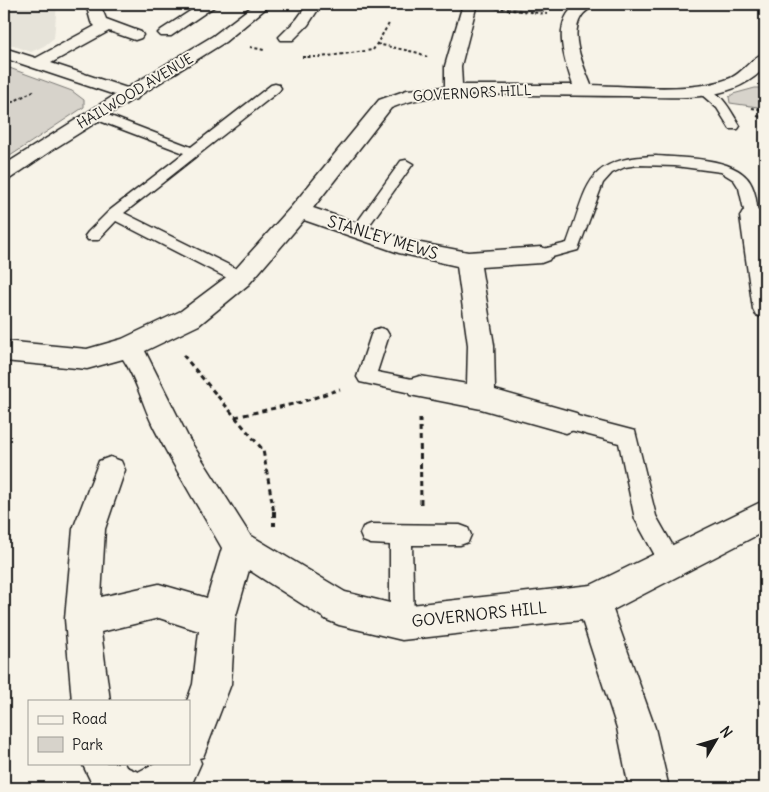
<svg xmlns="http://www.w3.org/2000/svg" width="769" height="792" font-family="Delius,sans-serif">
	<rect width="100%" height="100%" fill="#f7f3e8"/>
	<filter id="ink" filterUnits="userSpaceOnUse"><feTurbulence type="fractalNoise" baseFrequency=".02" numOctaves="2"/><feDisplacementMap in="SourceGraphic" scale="10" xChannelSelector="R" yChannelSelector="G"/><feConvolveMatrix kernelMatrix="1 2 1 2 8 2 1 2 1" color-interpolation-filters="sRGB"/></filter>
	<g filter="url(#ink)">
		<path fill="#e6e3d9" d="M 4,4 L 57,4 L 54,38 L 44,46 L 31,52 L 4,42 Z"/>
		<path fill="#d7d3cb" stroke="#7a7874" d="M 493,4 L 551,4 L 543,12 L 493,6 Z
			M 4,66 L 72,91 L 84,100 L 84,107 L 4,160 Z
			M 755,88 L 765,88 L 765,108 L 730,103 L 729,97 L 733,94 Z"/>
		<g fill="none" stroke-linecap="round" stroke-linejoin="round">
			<g stroke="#1c1c1c" stroke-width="3">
				<path id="service" d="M 275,84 L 279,85 L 281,88 L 279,91 L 124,213 L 247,274 L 249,278 L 247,282 L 241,284 L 235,282 L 116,221 L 98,240 L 88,240 L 85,236 L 88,232 L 109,211 L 184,153 L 92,118 L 90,115 L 92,112 L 100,112 L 191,147 L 271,85 Z
					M 705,87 C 722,92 732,113 740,126 L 738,129 L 730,129 L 717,108 L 701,94 L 699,91 L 701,88 Z
					M 656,156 C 683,158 735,157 750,182 C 756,192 757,205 758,216 L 756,219 L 746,219 L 739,188 L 734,180 L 721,172 L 675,166 L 638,165 L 625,167 L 612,173 L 603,183 L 578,250 L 541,260 L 535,259 L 533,255 L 535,251 L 567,243 C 589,185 584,158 656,156 Z
					M 406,160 L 413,164 L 363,234 L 353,234 L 350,231 L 353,228 L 401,161 Z
					M 380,328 L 386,330 L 389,335 L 377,372 L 427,382 L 429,387 L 427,392 L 420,395 L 360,382 L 357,377 L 371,335 L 374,330 Z
					M 566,413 L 635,431 L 656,516 L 682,562 L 679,570 L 671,573 L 663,570 L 635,519 L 619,443 L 559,427 L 556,421 L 559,415 Z
					M 371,524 L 460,525 L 468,528 L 471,535 L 468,542 L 460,545 L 412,545 L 414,623 L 410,631 L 402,635 L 394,631 L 390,623 L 390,545 L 371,544 L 363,541 L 360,534 L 363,527 Z"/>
			</g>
			<g stroke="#1c1c1c" stroke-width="3">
				<path id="minor" d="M 86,4 L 100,4 L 106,19 L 141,32 L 143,35 L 141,38 L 135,40 L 109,31 L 51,63 L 127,88 L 213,36 L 255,4 L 271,4 L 225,42 L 140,95 L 137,99 L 132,100 L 52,150 L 11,178 L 4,180 L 4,165 L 115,95 L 4,58 L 4,48 L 36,58 L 95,26 L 91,22 Z
					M 201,4 L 218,4 L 171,36 L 161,36 L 158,33 L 161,30 Z
					M 308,4 L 321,5 L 308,25 L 293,40 L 281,40 L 279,37 L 297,19 Z
					M 463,4 L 477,4 L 461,66 L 462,85 L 573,85 C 565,61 550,21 578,4 L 595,4 C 591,9 584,11 581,17 C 569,36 584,67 591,85 C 631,86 691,93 728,79 C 743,74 752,56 765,53 L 765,67 C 731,105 671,97 625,96 C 591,96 557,95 523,95 C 480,94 431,91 391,108 L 313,208 L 410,241 L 468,252 L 541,247 L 549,250 L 552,255 L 549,260 L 541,263 L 481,267 L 494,345 L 495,390 L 576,413 L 580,421 L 576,429 L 566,433 L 481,409 L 410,395 L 406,387 L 410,379 L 420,376 L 467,384 L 468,345 L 457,266 L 399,253 L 304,220 L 249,284 L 199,325 L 145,351 L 189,439 L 250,535 L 345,592 L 402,606 L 591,585 L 765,500 L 765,531 L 613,610 L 655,728 L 669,788 L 629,788 L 617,728 L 582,620 L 402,640 L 339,625 L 327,620 L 249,570 L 235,619 L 231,684 L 203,757 L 199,758 L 201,763 L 190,788 L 94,788 L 82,763 L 124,763 L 126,767 L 138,772 L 155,763 L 189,763 L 189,701 L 187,701 L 193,684 L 199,631 L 159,618 L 101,632 L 110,701 L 72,701 L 65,619 L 73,529 L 99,461 L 110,457 L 121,461 L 125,470 L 105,529 L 101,597 L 159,584 L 207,598 L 222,548 C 199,508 175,469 154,428 C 143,406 137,380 123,359 L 87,369 L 4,361 L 4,341 L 87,349 L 122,339 L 181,311 L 233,272 L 292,206 L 379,100 L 407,90 L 445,87 L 445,66 Z
					M 751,209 L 765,212 L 765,226 L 763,226 L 765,237 L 765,318 L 756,315 L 753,309 L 740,216 L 743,211 Z"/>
			</g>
			<path stroke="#1c1c1c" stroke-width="2" stroke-dasharray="3 2.5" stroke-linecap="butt" d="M 496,8 L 547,14
				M 377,44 L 419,53 L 427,57
				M 250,47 L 264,50
				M 302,57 L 321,57 L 373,50 L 390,22
				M 7,103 L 9,104 L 35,90
				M 752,108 L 765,110
				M 757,116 L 765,118"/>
			<path stroke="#1c1c1c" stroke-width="3" stroke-dasharray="5 4" stroke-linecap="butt" d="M 183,355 L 263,450 L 274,513
				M 235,417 L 302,402 L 340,389
				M 420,418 L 421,504"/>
			<path stroke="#1c1c1c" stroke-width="4" stroke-dasharray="6 5" stroke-linecap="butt" d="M 274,511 L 274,526"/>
			<use href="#service" fill="#f7f3e8" fill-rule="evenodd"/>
			<use href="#minor" fill="#f7f3e8" fill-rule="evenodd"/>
		</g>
	</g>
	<g text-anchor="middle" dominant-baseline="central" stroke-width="4" stroke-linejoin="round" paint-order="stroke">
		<g font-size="14" fill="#1c1c1c" stroke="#f7f3e8">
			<text transform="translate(135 91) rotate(-31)">HAILWOOD AVENUE</text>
			<text transform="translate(472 93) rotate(-3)">GOVERNORS HILL</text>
		</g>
		<g font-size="16" fill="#1c1c1c" stroke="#f7f3e8">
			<text transform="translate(383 237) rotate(17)">STANLEY MEWS</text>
			<text transform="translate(479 614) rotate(-6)">GOVERNORS HILL</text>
		</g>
	</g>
	<rect width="769" height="792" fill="none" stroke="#f7f3e8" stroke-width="20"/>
	<rect x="10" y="10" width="749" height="772" fill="none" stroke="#1c1c1c" stroke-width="2" filter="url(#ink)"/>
	<rect x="28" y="700" width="162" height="65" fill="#f7f3e8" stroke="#9f9d96"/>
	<rect x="38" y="716" width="25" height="8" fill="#f7f3e8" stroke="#9f9d96"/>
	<text x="72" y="724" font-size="15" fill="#1c1c1c">Road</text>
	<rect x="38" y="737" width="25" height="15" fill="#d7d3cb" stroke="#9f9d96"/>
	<text x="72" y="750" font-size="15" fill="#1c1c1c">Park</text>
	<g transform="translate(716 740) rotate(52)" stroke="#f7f3e8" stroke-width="4" paint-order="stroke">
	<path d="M0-4L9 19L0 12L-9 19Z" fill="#1c1c1c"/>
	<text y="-8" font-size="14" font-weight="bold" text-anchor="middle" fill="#1c1c1c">N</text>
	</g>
</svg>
